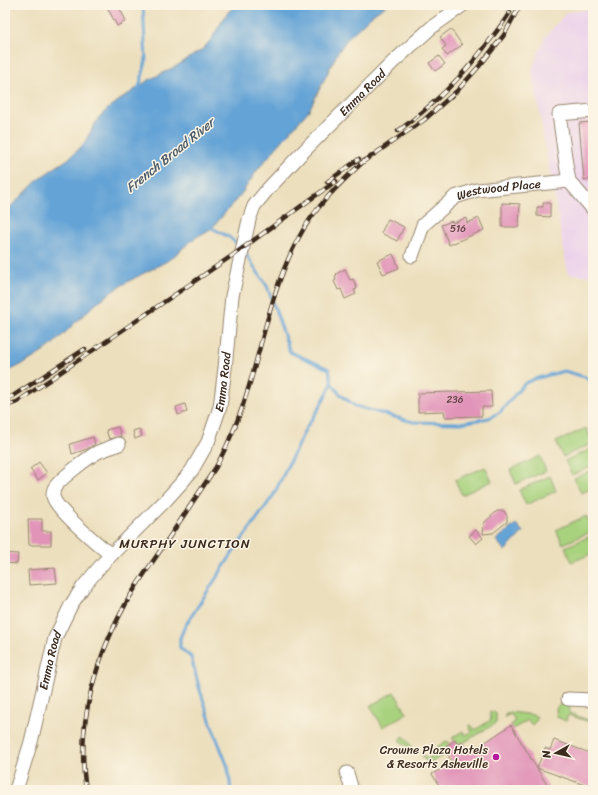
<svg xmlns="http://www.w3.org/2000/svg" width="598" height="795" font-family="Sriracha,sans-serif">
	<rect width="100%" height="100%" fill="#fcf5e5"/>
	<filter id="ink" filterUnits="userSpaceOnUse"><feTurbulence type="fractalNoise" baseFrequency=".025" numOctaves="2"/><feDisplacementMap in="SourceGraphic" scale="8" xChannelSelector="R" yChannelSelector="G"/><feConvolveMatrix kernelMatrix="1 2 1 2 8 2 1 2 1" color-interpolation-filters="sRGB"/></filter>
	<filter id="wash" filterUnits="userSpaceOnUse"><feTurbulence type="fractalNoise" baseFrequency=".012" numOctaves="4" result="noise"/><feDisplacementMap in="SourceGraphic" scale="16" xChannelSelector="R" yChannelSelector="G"/><feGaussianBlur stdDeviation="0.9" result="paint"/><feColorMatrix in="noise" values="0 0 0 0 0 0 0 0 0 0 0 0 0 0 0 0 0 1.4 0 .05"/><feComposite in="paint" operator="in"/></filter>
	<g filter="url(#wash)">
		<rect width="100%" height="100%" fill="#ecdfbd"/>
		<path fill="#ebd1eb" d="M 593,9 L 593,276 L 568,274 L 532,69 L 545,37 L 567,12 Z"/>
		<path fill="#a8d27e" stroke="#727e4e" d="M 586,428 L 593,443 L 563,457 L 556,442 Z
			M 593,448 L 593,466 L 572,475 L 565,461 Z
			M 540,456 L 546,471 L 516,484 L 510,470 Z
			M 485,467 L 492,481 L 462,495 L 455,480 Z
			M 593,470 L 593,488 L 581,493 L 574,478 Z
			M 550,476 L 556,491 L 526,505 L 519,490 Z
			M 586,516 L 593,531 L 563,544 L 556,530 Z
			M 593,535 L 593,553 L 572,562 L 565,547 Z
			M 394,692 L 407,713 L 383,727 L 370,706 Z
			M 563,704 L 570,707 L 569,713 L 593,722 L 593,723 L 568,715 L 566,721 L 557,717 L 556,708 L 559,705 Z
			M 494,712 L 496,713 L 496,723 L 458,746 L 453,739 L 453,737 L 463,731 L 465,735 L 472,732 L 469,726 L 471,725 L 475,730 L 491,720 L 489,713 Z
			M 510,712 L 534,715 L 537,717 L 536,721 L 532,725 L 528,720 L 513,729 L 511,725 L 515,720 L 511,714 L 504,717 L 506,714 Z
			M 404,736 L 412,747 L 411,749 L 399,740 Z
			M 446,741 L 449,742 L 453,749 L 430,763 L 426,762 L 422,755 L 423,755 L 427,759 L 439,752 L 437,747 Z"/>
		<path fill="#63a3d6" stroke="#4f667a" d="M 236,5 L 387,5 L 371,16 L 348,38 L 338,52 L 309,110 L 258,169 L 242,193 L 213,227 C 207,232 201,234 195,238 C 185,245 177,255 167,261 C 150,271 132,278 116,289 C 92,304 73,326 52,345 C 38,357 21,365 5,373 L 5,212 L 41,177 L 68,159 L 83,145 L 99,117 L 110,107 L 147,81 L 178,65 L 203,49 L 212,38 L 219,26 L 228,12 Z
			M 516,524 L 523,532 L 505,551 L 496,540 Z"/>
		<g fill="none" stroke-linecap="round" stroke-linejoin="round">
			<path stroke="#63a3d6" stroke-width="3" d="M 139,88 L 146,61 L 143,5
				M 210,227 L 229,237 L 239,246
				M 245,253 L 267,286 L 290,352 L 329,369 L 332,384 L 341,395 L 355,406 L 413,422 L 461,423 L 489,418 L 500,412 L 524,384 L 534,379 L 564,371 L 585,377 L 593,383
				M 231,790 L 228,767 L 213,729 L 199,687 L 191,657 L 180,648 L 180,638 L 185,626 L 232,554 L 273,496 L 306,428 L 318,410 L 332,384"/>
		</g>
		<g id="blocks">
			<path fill="#e193b8" d="M 106,5 L 118,5 L 126,21 L 117,26 Z
				M 451,29 L 462,45 L 447,56 L 442,49 L 446,46 L 440,37 Z
				M 439,56 L 445,64 L 435,71 L 429,63 Z
				M 593,122 L 593,179 L 584,180 L 579,123 Z
				M 502,203 L 520,204 L 519,227 L 502,227 Z
				M 543,203 L 550,203 L 550,217 L 537,216 L 537,207 L 543,207 Z
				M 466,218 L 467,223 L 479,218 L 484,230 L 449,245 L 441,225 L 452,221 L 453,223 Z
				M 388,219 L 404,227 L 397,241 L 381,233 Z
				M 393,254 L 399,268 L 383,274 L 377,261 Z
				M 345,269 L 350,280 L 353,279 L 357,289 L 354,290 L 356,294 L 345,299 L 341,289 L 338,290 L 334,281 L 336,280 L 335,276 L 337,275 L 336,274 Z
				M 491,391 L 492,407 L 482,407 L 482,416 L 445,417 L 444,411 L 418,412 L 418,393 Z
				M 185,404 L 187,412 L 178,415 L 176,407 Z
				M 118,427 L 121,436 L 109,439 L 106,430 Z
				M 139,429 L 142,436 L 135,439 L 133,431 Z
				M 93,437 L 95,444 L 87,449 L 72,454 L 70,444 Z
				M 39,462 L 47,473 L 38,480 L 30,469 Z
				M 497,511 L 504,511 L 507,516 L 507,522 L 493,533 L 483,534 L 484,523 Z
				M 28,519 L 42,519 L 42,531 L 51,531 L 51,545 L 29,545 Z
				M 476,530 L 483,538 L 476,544 L 469,536 Z
				M 5,553 L 18,554 L 17,564 L 5,563 Z
				M 55,568 L 57,583 L 29,585 L 28,570 Z
				M 511,725 L 550,790 L 446,790 L 444,787 L 441,789 L 432,774 L 453,763 L 446,752 L 449,750 L 446,746 L 455,740 L 458,745 L 462,742 L 469,753 Z
				M 554,740 L 593,754 L 593,788 L 537,768 L 545,748 L 550,750 Z"/>
		</g>
	</g>
	<g filter="url(#ink)">
		<use href="#blocks" fill-opacity="0" stroke="#94846e" stroke-width="1"/>
		<g fill="none" stroke-linecap="round" stroke-linejoin="round">
			<g stroke="#94846e" stroke-width="15">
				<g id="minor">
					<path d="M 593,111 L 559,114 L 566,164 L 569,181 L 593,209"/>
					<path id="s1" d="M 412,256 L 423,225 L 455,197 L 477,190 L 569,181"/>
					<path d="M 111,555 C 99,545 55,509 53,496 C 53,494 53,491 54,489 C 57,481 90,456 98,452 C 105,449 112,447 119,444"/>
					<path d="M 568,699 L 593,700"/>
					<path d="M 347,773 L 352,790"/>
					<path id="s2" d="M 16,790 L 31,742 L 55,638 L 71,605 L 83,587 L 104,562 L 165,501 L 183,481 L 192,470 L 208,442 L 220,407 L 225,368 L 232,296 L 249,220 L 254,206 L 267,190 L 299,156 L 393,62 L 432,27 L 463,5"/>
				</g>
			</g>
			<use href="#minor" stroke="#fff" stroke-width="13"/>
			<g stroke="#3b2a1e" stroke-width="4.5">
				<path id="rail" d="M 398,131 C 434,105 464,75 490,40 C 497,31 504,22 510,12
					M 360,164 L 424,120 L 458,90 L 481,64 L 504,35 L 520,5
					M 327,182 L 359,159
					M 5,399 L 13,396 L 85,349
					M 5,406 L 17,402 L 233,255 L 336,181
					M 86,790 C 75,722 97,652 132,593 C 141,578 152,563 162,548 C 180,521 198,494 216,467 C 230,441 241,414 249,386 C 264,337 273,285 298,239 C 314,208 338,185 364,161"/>
			</g>
			<use href="#rail" stroke="#fcf5e5" stroke-width="3" stroke-dasharray="9" stroke-linecap="butt"/>
		</g>
	</g>
	<circle fill="#b5179e" stroke="#fcf5e5" stroke-width="1.5" cx="496" cy="757" r="4"/>
	<g text-anchor="middle" dominant-baseline="central" stroke-width="3" stroke-linejoin="round" paint-order="stroke">
		<g font-size="10" fill="#644444">
			<text x="458" y="229">516</text>
			<text x="455" y="400">236</text>
		</g>
		<g font-size="12" fill="#3b2a1e" stroke="#fcf5e5">
			<text stroke="none"><textPath href="#s2" startOffset="806">Emma Road</textPath></text>
			<text stroke="none"><textPath href="#s1" startOffset="120">Westwood Place</textPath></text>
			<text stroke="none"><textPath href="#s2" startOffset="470">Emma Road</textPath></text>
			<text stroke="none"><textPath href="#s2" startOffset="134">Emma Road</textPath></text>
		</g>
		<g font-size="12" fill="#3b2a1e" stroke="#fcf5e5" text-anchor="end">
			<text x="488" y="750">Crowne Plaza Hotels<tspan x="488" dy="14">&amp; Resorts Asheville</tspan></text>
		</g>
		<g font-size="13" font-style="italic" fill="#4b5a68" stroke="#fcf5e5">
			<text transform="translate(170 155) rotate(-39)">French Broad River</text>
		</g>
		<g font-size="13" letter-spacing="1" fill="#3b2a1e" stroke="#fcf5e5">
			<text x="185" y="543">MURPHY JUNCTION</text>
		</g>
	</g>
	<rect width="598" height="795" fill="none" stroke="#fcf5e5" stroke-width="20"/>
	<g transform="translate(556 753) rotate(262)" stroke="#fcf5e5" stroke-width="3" paint-order="stroke">
	<path d="M0-3L7 15L0 10L-7 15Z" fill="#3b2a1e"/>
	<text y="-6" font-size="11" font-weight="bold" text-anchor="middle" fill="#3b2a1e">N</text>
	</g>
</svg>
